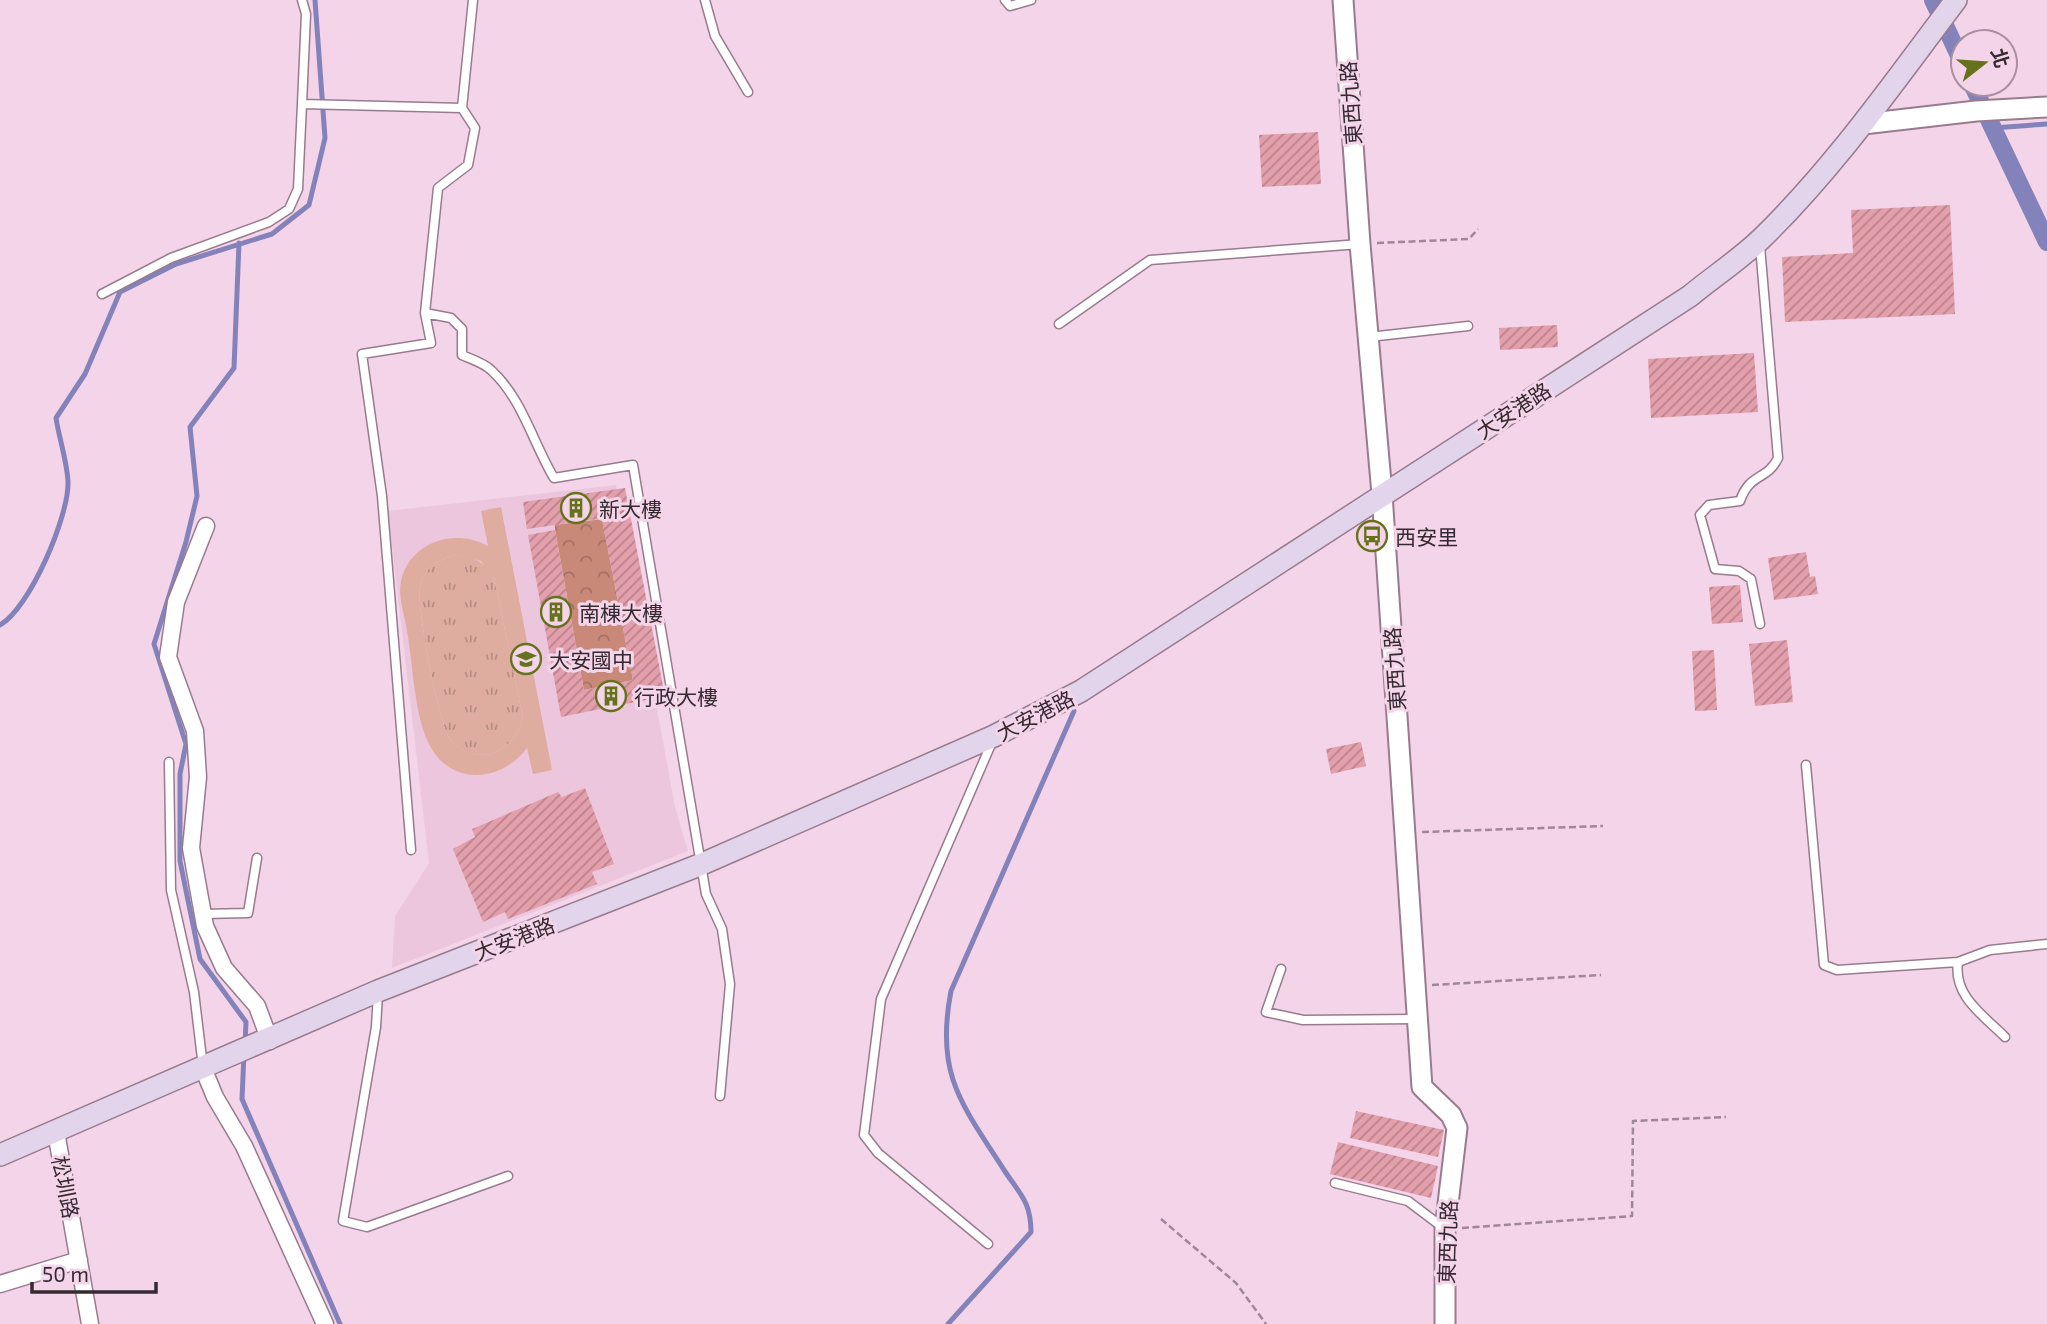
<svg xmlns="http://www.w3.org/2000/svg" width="2047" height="1324" font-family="'Exo 2','Noto Sans TC',sans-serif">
	<defs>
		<pattern id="grass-tufts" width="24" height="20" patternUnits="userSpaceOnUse" patternTransform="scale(1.75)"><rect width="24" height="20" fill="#deada0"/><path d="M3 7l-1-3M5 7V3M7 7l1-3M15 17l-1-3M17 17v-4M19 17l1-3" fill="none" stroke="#b58d83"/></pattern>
		<pattern id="forest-crowns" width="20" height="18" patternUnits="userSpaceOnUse" patternTransform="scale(1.75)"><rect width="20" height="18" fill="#c98979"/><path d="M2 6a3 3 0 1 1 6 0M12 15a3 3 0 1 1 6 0" fill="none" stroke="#a47064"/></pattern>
		<pattern id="building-hatch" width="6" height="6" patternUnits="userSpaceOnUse" patternTransform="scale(1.75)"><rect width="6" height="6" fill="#e39fab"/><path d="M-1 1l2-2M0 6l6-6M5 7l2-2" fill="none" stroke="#b9828c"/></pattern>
	</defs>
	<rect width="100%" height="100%" fill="#f4d4e8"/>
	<path fill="#ecc6dd" d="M 616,485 L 675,807 L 688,851 L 392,968 L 395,916 L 429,863 L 388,511 Z"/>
	<path fill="url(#grass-tufts)" d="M 458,555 C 474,558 486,562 494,577 L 523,718 C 518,737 506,749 488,755 C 472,754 460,752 450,739 C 439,725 416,605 420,587 C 423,568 440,558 458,555 Z"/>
	<path fill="url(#forest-crowns)" d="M 602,519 L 633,680 L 584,690 L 555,530 L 555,525 Z"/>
	<path fill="#deada0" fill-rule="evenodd" d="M 501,507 L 552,770 L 533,774 L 527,748 C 500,784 448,786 428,742 C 414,712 413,664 407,631 C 405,618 400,602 400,589 C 403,544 453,526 488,546 L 481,511 ZM 458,555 L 481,561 L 494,577 L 523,718 C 518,737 506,749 488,755 C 473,754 460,752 450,739 C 439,725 416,605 420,587 C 423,568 440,558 458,555 Z"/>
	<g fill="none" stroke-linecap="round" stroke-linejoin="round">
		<path stroke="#8482ba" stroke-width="5" d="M 1993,128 L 2047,124
			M 239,243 L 234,368 L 190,427 L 197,496 L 186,542 L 154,644 L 186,744 L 180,774 L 180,861 L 200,959 L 246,1022 L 245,1044
			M 0,625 C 30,608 69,516 68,482 C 67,461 59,438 56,418 L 85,374 L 120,292 L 176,264 L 272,234 L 309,205 L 325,138 L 315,0
			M 244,1054 L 242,1099 L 340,1324
			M 948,1324 L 1031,1232 C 1031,1202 1020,1194 1004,1170 C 961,1103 935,1074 951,991 L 1074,711"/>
		<path stroke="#8482ba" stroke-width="18" d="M 1933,0 L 1963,64
			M 1972,84 L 2047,242"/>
	</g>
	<path fill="url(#building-hatch)" d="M 1318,132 L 1321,184 L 1262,187 L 1259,135 Z
		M 1950,205 L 1955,314 L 1785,322 L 1782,257 L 1853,253 L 1851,210 Z
		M 1557,325 L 1558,347 L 1500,350 L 1499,328 Z
		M 1754,353 L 1758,412 L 1651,418 L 1648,359 Z
		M 625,488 L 665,696 L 561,717 L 528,535 L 555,530 L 584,690 L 633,680 L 602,520 L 619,516 L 527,529 L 523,502 Z
		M 1806,552 L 1810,577 L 1815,576 L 1818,594 L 1774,600 L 1768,558 Z
		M 1740,585 L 1743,622 L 1712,624 L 1709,587 Z
		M 1787,640 L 1793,702 L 1755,706 L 1749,644 Z
		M 1714,650 L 1717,710 L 1695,711 L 1692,651 Z
		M 1361,742 L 1366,766 L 1331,774 L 1326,749 Z
		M 585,788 L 614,864 L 592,872 L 597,884 L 508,919 L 505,912 L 483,922 L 453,849 L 475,837 L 472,829 L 558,792 L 562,797 Z
		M 1356,1111 L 1444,1130 L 1438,1157 L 1350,1138 Z
		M 1338,1142 L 1438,1166 L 1431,1198 L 1330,1174 Z"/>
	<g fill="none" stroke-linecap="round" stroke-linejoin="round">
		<g stroke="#987b8e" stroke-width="11">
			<path id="service" d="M 302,0 L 306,14 L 302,104
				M 473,0 L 462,108 L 475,128 L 468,165 L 438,188 L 425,313 L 451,318 L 462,329 L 462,355 C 471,359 484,363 491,370 C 522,398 533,443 554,478 L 633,465 L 706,894 L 722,929 L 730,984 L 720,1096
				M 705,0 L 715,36 L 748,92
				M 1005,0 L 1010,6 L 1031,0
				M 102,294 L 171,258 L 269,222 L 289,209 L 298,189 L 302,104 L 462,108
				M 1059,324 L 1150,260 L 1360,244
				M 1369,337 L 1468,326
				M 1760,624 L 1751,579 L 1739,571 L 1715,569 L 1700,515 L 1709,505 L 1740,501 C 1750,472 1767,481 1778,458 L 1760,246
				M 169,762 L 171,890 L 194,992 L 203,1067
				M 1806,765 L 1824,965 L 1837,970 L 1958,962
				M 411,850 L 382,496 L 362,354 L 431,343 L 425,313
				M 203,914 L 248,913 L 257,858
				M 1281,969 L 1266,1012 L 1303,1020 L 1417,1019
				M 378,994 L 376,1027 L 343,1221 L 367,1227 L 508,1176
				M 2005,1037 C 1983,1015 1953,996 1958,962 L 1990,950 L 2047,944
				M 1335,1183 L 1408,1201 L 1445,1229
				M 988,1244 L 878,1153 L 864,1135 L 881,999 L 992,742"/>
		</g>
		<g stroke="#987b8e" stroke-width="19">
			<path id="minor" d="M 206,526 L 176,602 L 168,657 L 195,731 L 198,777 L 191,848 L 205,926 L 224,968 L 257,1006 L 270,1041
				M 203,1068 L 215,1097 L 244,1146 L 325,1324
				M 56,1132 L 90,1324
				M 0,1284 L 79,1260"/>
		</g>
		<g stroke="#987b8e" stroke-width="23">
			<path id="tertiary" d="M 1343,0 L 1360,244 L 1382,494 L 1422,1087 L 1451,1115 L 1457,1128 L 1445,1229 L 1445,1324
				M 1863,124 L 1976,111 L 2047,107"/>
		</g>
		<g stroke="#987b8e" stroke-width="24">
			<path id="secondary" d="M 0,1155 L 378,991 L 702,864 L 994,736 L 1081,691 L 1690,296 C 1713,277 1739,260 1761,239 C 1835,167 1894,82 1956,0"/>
		</g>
		<path stroke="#9f8896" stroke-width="2.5" stroke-dasharray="7 3.5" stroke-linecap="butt" d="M 1377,243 L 1469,239 L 1478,229
			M 1422,832 L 1603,826
			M 1432,985 L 1601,975
			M 1161,1219 L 1236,1283 L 1266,1324
			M 1462,1228 L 1632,1216 L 1633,1121 L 1726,1117"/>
		<use href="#service" stroke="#fff" stroke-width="8"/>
		<use href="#minor" stroke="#fff" stroke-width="16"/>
		<use href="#tertiary" stroke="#fff" stroke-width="19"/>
		<use href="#secondary" stroke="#e2d4eb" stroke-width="21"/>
	</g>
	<defs>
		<g id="building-ring" transform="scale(1.575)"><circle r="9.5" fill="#f4d4e8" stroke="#65721c" stroke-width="1.5"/><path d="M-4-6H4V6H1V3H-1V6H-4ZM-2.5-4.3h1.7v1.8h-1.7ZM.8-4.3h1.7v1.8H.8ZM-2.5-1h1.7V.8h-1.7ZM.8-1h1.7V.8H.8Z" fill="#65721c"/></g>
		<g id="bus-ring" transform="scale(1.575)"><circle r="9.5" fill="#f4d4e8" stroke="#65721c" stroke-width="1.5"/><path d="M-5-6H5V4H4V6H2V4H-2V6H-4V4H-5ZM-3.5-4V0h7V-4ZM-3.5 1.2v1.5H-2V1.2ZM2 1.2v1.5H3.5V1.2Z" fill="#65721c"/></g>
		<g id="school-ring" transform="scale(1.575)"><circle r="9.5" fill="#f4d4e8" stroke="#65721c" stroke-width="1.5"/><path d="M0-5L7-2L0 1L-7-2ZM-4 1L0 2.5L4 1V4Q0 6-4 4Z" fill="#65721c"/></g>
	</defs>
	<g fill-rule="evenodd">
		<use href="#building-ring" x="576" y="508"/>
		<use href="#bus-ring" x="1372" y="536"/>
		<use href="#building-ring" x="556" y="612"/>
		<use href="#school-ring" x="526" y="659"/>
		<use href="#building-ring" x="611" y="696"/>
	</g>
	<g text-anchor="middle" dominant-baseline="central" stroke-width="6" stroke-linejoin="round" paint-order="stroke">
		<g font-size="21" fill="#362a31" stroke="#f4d4e8">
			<text transform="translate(1350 103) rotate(-94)">東西九路</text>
			<text transform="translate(1513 410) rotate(-33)">大安港路</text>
			<text transform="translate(1394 669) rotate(-94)">東西九路</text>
			<text transform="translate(1035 715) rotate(-27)">大安港路</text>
			<text transform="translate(514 938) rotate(-21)">大安港路</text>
			<text transform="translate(66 1187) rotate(79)">松圳路</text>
			<text transform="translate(1447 1242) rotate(-88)">東西九路</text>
		</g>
		<g font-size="21" fill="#362a31" stroke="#f4d4e8" text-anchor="start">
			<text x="599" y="508">新大樓</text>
			<text x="1395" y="536">西安里</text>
			<text x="579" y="612">南棟大樓</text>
			<text x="549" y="659">大安國中</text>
			<text x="634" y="696">行政大樓</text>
		</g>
	</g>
	<g transform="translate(1984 63) rotate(73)"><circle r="33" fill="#f4d4e8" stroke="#a8909f" stroke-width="2"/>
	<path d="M0-5L12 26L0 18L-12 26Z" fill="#65721c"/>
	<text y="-10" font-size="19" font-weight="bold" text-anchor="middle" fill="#362a31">北</text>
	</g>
	<path d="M32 1282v10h124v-10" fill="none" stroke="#362a31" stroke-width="3.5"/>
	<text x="42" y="1282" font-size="21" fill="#362a31" stroke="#f4d4e8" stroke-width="5" paint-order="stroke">50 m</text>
</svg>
